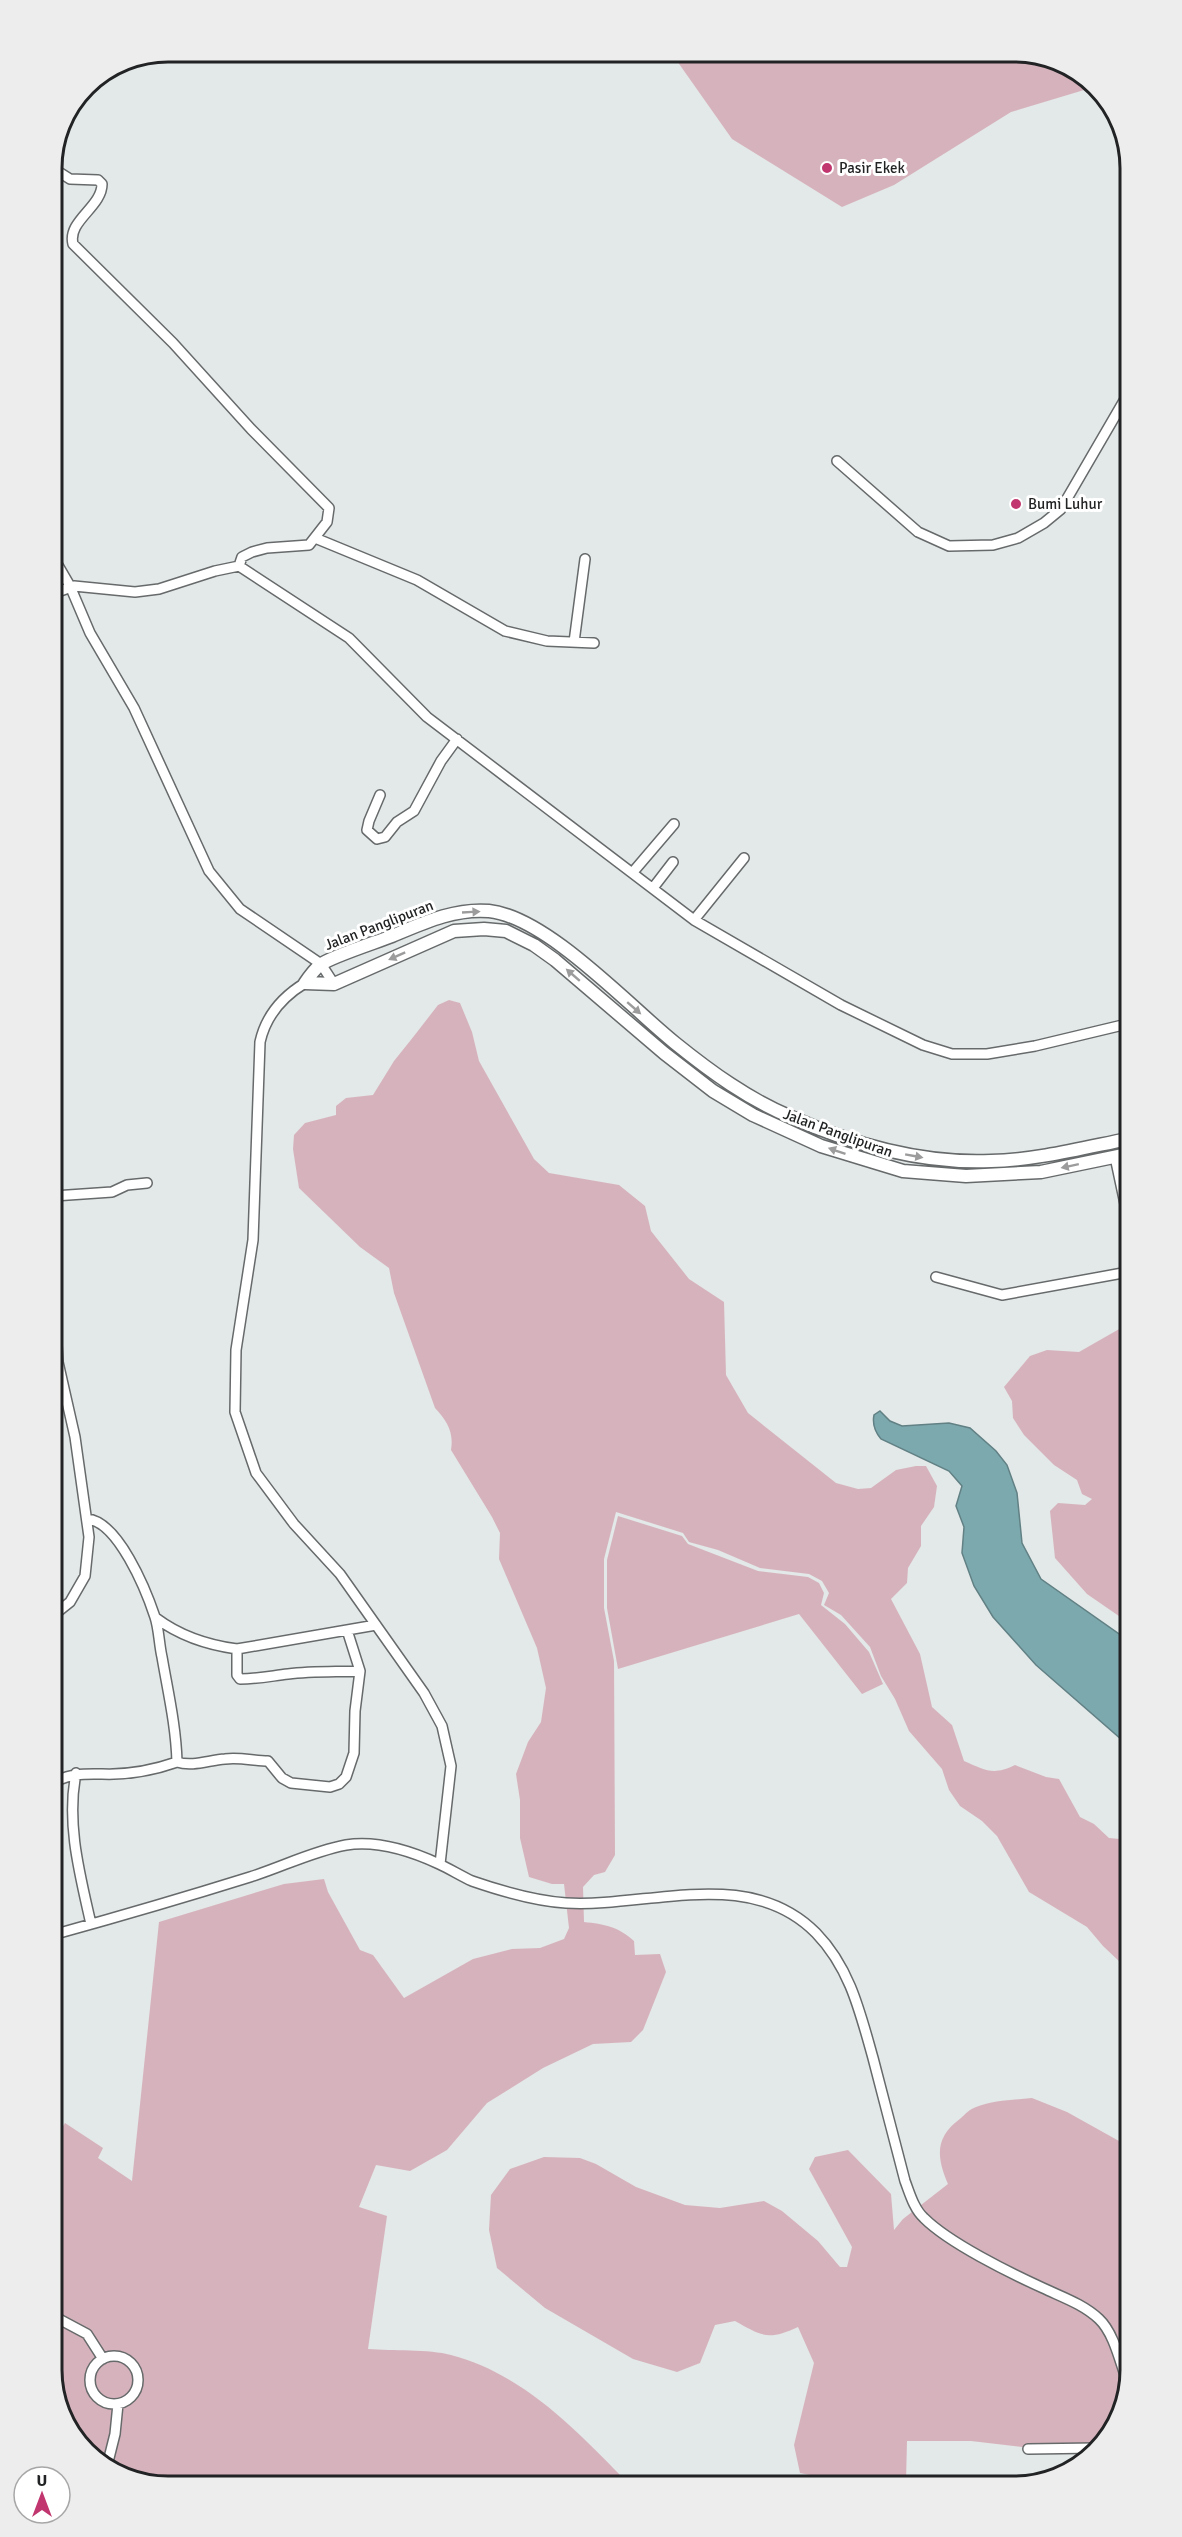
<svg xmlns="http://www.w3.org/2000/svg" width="1182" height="2537" font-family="Signika,sans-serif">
	<rect width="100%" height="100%" fill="#e3e8e8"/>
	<path fill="#d6b3bc" d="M 670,51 L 1023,51 L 1085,75 L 1094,87 L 1011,112 L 894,185 L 842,207 L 732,139 Z
		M 449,1000 L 460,1003 L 472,1032 L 479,1061 L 534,1159 L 549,1173 L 619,1185 L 645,1206 L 651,1231 L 689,1279 L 724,1302 L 726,1375 L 748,1413 L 836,1483 L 858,1489 L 871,1488 L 896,1470 L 916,1466 L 926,1466 L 937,1486 L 934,1507 L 921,1526 L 921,1546 L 908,1568 L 907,1583 L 891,1599 L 920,1654 L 932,1707 L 952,1725 L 964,1761 C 985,1770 993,1776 1015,1765 L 1046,1777 L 1059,1779 L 1080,1817 L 1094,1824 L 1109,1838 L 1130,1840 L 1130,1966 L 1121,1963 L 1103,1946 L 1087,1927 L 1029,1892 L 997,1836 L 982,1821 L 960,1806 L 949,1790 L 942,1769 L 909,1731 L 895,1699 L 881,1676 L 870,1647 L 841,1615 L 824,1605 L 829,1593 L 822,1581 L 809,1574 L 760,1568 L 718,1550 L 689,1542 L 683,1533 L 616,1512 L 604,1559 L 604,1608 L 614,1661 L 615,1855 L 605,1872 L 594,1875 L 583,1887 L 584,1922 C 604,1924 619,1927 634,1941 L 635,1955 L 660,1954 L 666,1972 L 643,2030 L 631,2042 L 593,2044 L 543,2068 L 487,2103 L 447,2150 L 410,2171 L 376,2165 L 359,2207 L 387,2216 L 368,2349 C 392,2351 429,2349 451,2355 C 524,2374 577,2431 628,2483 L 159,2486 L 96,2462 L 57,2407 L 57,2136 L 65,2123 L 103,2148 L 98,2158 L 132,2181 L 159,1922 L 284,1884 L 324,1879 L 328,1892 L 360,1950 L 373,1955 L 404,1998 L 473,1959 L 512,1949 L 540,1948 L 564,1939 L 569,1928 L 564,1884 L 552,1884 L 529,1877 L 520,1838 L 520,1800 L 516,1774 L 528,1742 L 541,1722 L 546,1688 L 537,1648 L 499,1559 L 500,1533 L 492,1517 L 451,1450 C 454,1432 447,1421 435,1408 L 394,1293 L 389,1268 L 360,1247 L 299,1188 L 293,1149 L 294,1135 L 305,1123 L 336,1115 L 336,1106 L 346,1098 L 373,1095 L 394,1061 L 414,1036 L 438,1005 Z
		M 1128,1324 L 1129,1623 L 1087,1594 L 1055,1558 L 1050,1511 L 1058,1503 L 1085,1505 L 1092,1499 L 1082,1494 L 1077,1480 L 1054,1465 L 1024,1435 L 1013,1418 L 1012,1401 L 1004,1387 L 1030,1356 L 1047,1350 L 1079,1352 Z
		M 618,1516 L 682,1536 L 688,1544 L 758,1571 L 808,1577 L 819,1583 L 824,1593 L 821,1605 L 845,1624 L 869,1652 L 883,1684 L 862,1694 L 799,1614 L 618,1669 L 607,1608 L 607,1560 Z
		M 1032,2098 L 1067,2112 L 1119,2141 L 1130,2145 L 1131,2370 L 1107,2440 L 1102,2444 L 1022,2447 L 971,2441 L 907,2441 L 906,2481 L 840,2481 L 800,2473 L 794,2445 L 814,2363 L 798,2327 C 768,2341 762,2336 735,2321 L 715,2325 L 700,2363 L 677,2372 L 633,2359 L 545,2308 L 497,2268 L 489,2230 L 491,2195 L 510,2169 L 544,2157 L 580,2158 L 596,2164 L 636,2187 L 685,2205 L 720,2208 L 764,2201 L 782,2211 L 818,2241 L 840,2267 L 847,2267 L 852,2247 L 809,2169 L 815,2157 L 848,2150 L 891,2194 L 894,2230 L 903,2219 L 948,2184 C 936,2156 935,2137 961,2118 C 965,2114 970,2109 976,2107 C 994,2100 1014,2100 1032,2098 Z"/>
	<path fill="#7ca9ae" stroke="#618185" stroke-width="1.5" d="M 880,1411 L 890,1421 L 902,1426 L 949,1423 L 970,1428 L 996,1451 L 1007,1465 L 1017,1493 L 1022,1543 L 1041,1579 L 1129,1641 L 1129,1746 L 1036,1665 L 993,1617 L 974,1586 L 962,1553 L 964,1527 L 956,1506 L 962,1486 L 949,1471 L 881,1439 C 875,1432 872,1425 874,1415 Z"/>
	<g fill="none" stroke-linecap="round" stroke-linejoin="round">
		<g stroke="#676a6b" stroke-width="12">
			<path id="minor" d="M 51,167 L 70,179 L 98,180 L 102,184 C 102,207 67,221 73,244 L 173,343 L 251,429 L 329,508 L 327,522 L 309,545 L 267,548 L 252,552 L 242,557 L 239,566
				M 837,461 L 918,532 L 949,546 L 993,545 L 1018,538 L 1044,523 L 1061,509 L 1125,399
				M 315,538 L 417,580 L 505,631 L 547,641 L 594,643
				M 52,555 L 70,586 L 90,633 L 134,708 L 209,871 L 240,909 L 321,964 L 334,984
				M 52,594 L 74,586 L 135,592 L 159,589 L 215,571 L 239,566 L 349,638 L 427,717 L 694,920 L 841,1005 L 923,1045 L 952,1054 L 987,1054 L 1035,1046 L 1127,1024
				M 574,642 L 585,559
				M 380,795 L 369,821 L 367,830 L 377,839 L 385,837 L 397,822 L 414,811 L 441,761 L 457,739
				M 633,872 L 674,824
				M 653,888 L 673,862
				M 694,920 L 744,858
				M 305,983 C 282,997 266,1015 260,1042 L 253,1240 L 236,1350 L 235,1412 L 256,1473 L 294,1524 L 340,1574 L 424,1693 L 442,1726 L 451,1766 L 440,1864
				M 1115,1157 L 1128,1218
				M 54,1196 L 112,1192 L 127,1185 L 147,1183
				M 54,1208 L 54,1295 L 58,1362 L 75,1437 L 89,1537 L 85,1576 L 70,1602 L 55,1614
				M 936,1277 L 1002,1295 L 1128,1272
				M 156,1618 C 180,1636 207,1645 237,1649 L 237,1675 L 240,1679 C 257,1679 271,1676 288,1674 C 312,1671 336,1672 360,1671 L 355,1711 L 354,1753 L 346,1777 L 339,1784 L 330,1787 L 291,1783 L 282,1778 L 268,1761 C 254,1761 240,1757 225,1759 C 209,1760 193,1767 177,1762
				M 347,1630 L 360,1671
				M 237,1649 L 376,1625
				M 76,1773 C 66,1824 80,1875 91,1924
				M 56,1781 C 75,1773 82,1774 102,1774 C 126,1775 154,1770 177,1762 C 176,1726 168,1692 162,1657 C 159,1644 159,1629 155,1617 C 146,1590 118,1521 87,1519
				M 56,1934 C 121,1916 186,1897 250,1877 C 282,1867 313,1851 346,1845 C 378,1840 411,1851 439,1864 C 450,1869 461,1876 472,1881 C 501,1891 535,1901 566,1903 C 648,1908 749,1865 816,1933 C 850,1968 860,2012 873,2058 C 884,2099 894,2140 905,2181 C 910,2194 914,2209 924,2218 C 949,2243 1010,2273 1043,2288 C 1062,2297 1083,2304 1099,2319 C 1114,2333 1120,2362 1127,2381
				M 57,2318 L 87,2334 L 103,2359
				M90 2380a24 24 0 1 1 48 0a24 24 0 1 1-48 0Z
				M 1028,2449 L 1096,2448
				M 107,2466 L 115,2434 L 118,2404"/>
		</g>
		<g stroke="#676a6b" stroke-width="15">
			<path id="major" d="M 305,983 C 309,977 314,970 320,965 C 330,957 377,942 392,936 C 423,923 455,908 489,911 C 547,917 629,1006 675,1043 C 711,1072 748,1099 791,1117 C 854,1145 922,1164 991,1161 C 1037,1160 1083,1148 1128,1139
				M 305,983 L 334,984 L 454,931 L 484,929 L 506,931 L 534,945 L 555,960 L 664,1053 L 713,1091 L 753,1115 L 821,1146 L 903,1171 L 966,1176 L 1041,1172 L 1128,1154"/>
		</g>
		<use href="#minor" stroke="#fff" stroke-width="9"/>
		<use href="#major" stroke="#fff" stroke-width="12"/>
	</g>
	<defs><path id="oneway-solid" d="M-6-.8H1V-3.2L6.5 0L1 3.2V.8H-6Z" transform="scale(1.5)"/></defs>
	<g fill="#9c9c9c">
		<use href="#oneway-solid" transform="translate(471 912) rotate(-3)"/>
		<use href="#oneway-solid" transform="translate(397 956) rotate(156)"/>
		<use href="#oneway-solid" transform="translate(573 975) rotate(-139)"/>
		<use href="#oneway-solid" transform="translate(634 1008) rotate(41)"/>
		<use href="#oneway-solid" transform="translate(837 1151) rotate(-161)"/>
		<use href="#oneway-solid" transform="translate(914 1156) rotate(10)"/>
		<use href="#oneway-solid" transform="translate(1070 1166) rotate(168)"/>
	</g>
	<g fill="#c1366e" stroke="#fff" stroke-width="2">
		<circle cx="827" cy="168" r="6"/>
		<circle cx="1016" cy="504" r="6"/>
	</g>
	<g text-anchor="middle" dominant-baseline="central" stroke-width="6" stroke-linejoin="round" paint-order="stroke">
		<g font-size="15" fill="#222324" stroke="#fff" text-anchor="start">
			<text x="839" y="168">Pasir Ekek</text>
			<text x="1028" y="504">Bumi Luhur</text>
		</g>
		<g font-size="15" fill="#222324" stroke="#fff">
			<text transform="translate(379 925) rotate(-21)">Jalan Panglipuran</text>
			<text transform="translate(838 1133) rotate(20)">Jalan Panglipuran</text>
		</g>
	</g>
	<path d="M0 0H1182V2537H0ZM168 62H1014A106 106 0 0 1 1120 168V2370A106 106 0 0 1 1014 2476H168A106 106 0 0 1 62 2370V168A106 106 0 0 1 168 62Z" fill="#ededed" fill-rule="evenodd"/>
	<path fill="none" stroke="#222324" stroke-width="3" d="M168 62H1014A106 106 0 0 1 1120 168V2370A106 106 0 0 1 1014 2476H168A106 106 0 0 1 62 2370V168A106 106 0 0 1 168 62Z"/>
	<g transform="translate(42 2495)"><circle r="28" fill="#ffffff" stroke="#a7a7a7" stroke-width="1.5"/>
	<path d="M0-4.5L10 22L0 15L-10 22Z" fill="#c1366e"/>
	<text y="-9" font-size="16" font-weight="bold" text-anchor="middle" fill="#222324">U</text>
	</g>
</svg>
